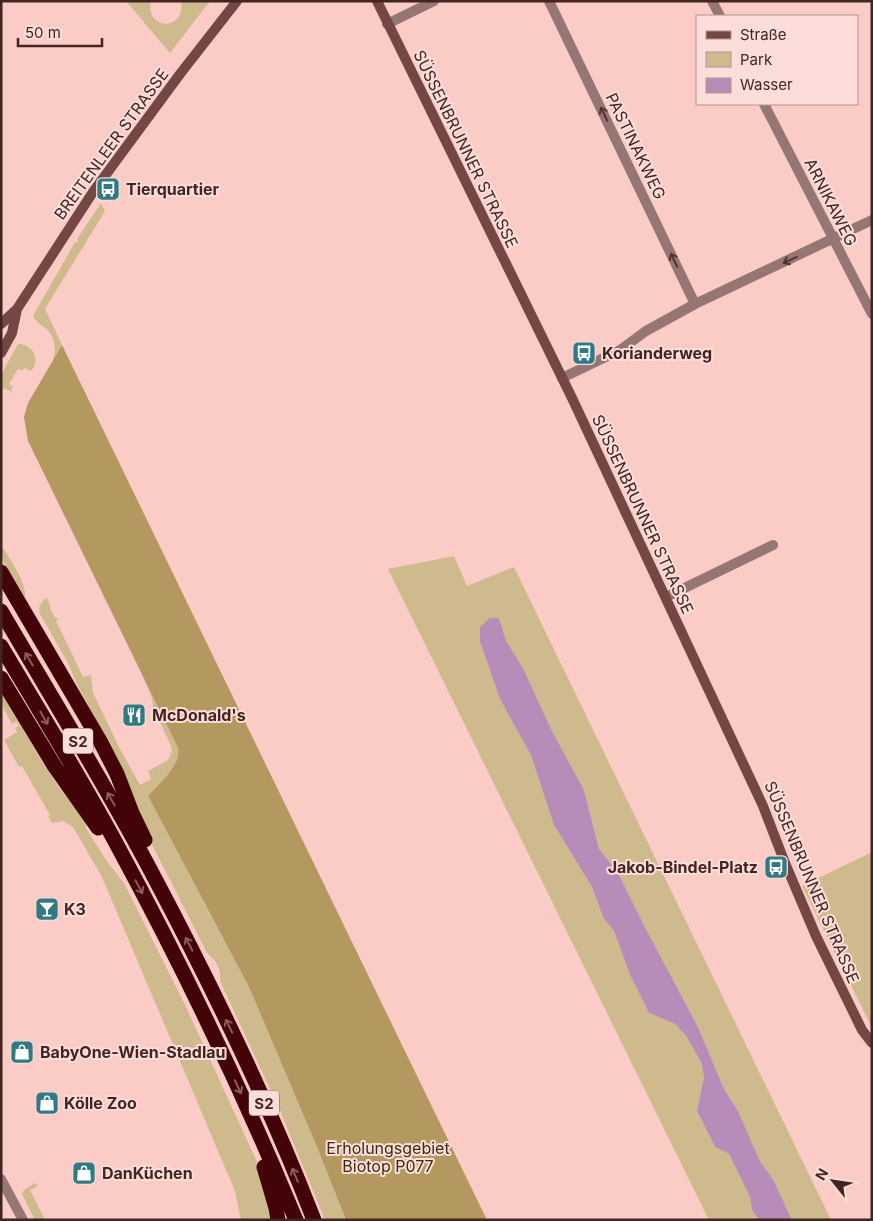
<svg xmlns="http://www.w3.org/2000/svg" width="873" height="1221" font-family="Inter,sans-serif">
	<rect width="100%" height="100%" fill="#fbcbc5"/>
	<path fill="#cfba8e" d="M 126,1 L 151,1 C 148,14 154,23 167,24 C 179,21 183,13 181,1 L 210,1 L 170,53 Z
		M 101,203 L 105,211 L 45,309 L 62,345 L 53,360 C 57,348 55,335 44,327 C 39,323 36,322 33,316 L 75,242 L 77,243 L 78,240 L 77,239 Z
		M 18,344 C 33,344 41,360 31,371 L 24,368 L 23,370 L 18,369 L 9,384 L 13,387 L 11,390 L 14,393 L 4,388 L 1,392 L 1,375 Z
		M 1,545 C 9,558 27,582 25,597 L 1,558 Z
		M 454,556 L 467,586 L 514,567 L 831,1220 L 792,1220 L 774,1181 L 760,1161 L 738,1111 L 724,1089 L 698,1027 L 647,931 L 617,871 L 599,849 L 584,790 L 552,731 L 523,668 L 505,641 L 499,618 L 480,627 L 480,642 L 500,699 L 532,755 L 554,825 L 592,887 L 603,917 L 614,931 L 630,975 L 649,1013 L 675,1024 L 686,1036 L 701,1062 L 704,1077 L 697,1111 L 715,1147 L 729,1154 L 750,1197 L 752,1210 L 759,1220 L 709,1220 L 388,569 Z
		M 47,598 L 51,607 L 50,608 L 55,618 L 57,618 L 58,620 L 56,621 L 83,677 L 91,675 L 93,693 L 121,751 L 140,785 L 151,779 L 148,771 L 168,760 L 172,751 L 171,746 L 153,707 L 152,698 L 138,665 L 178,748 C 181,766 159,783 148,796 L 249,987 L 317,1147 L 346,1220 L 325,1220 L 279,1108 L 220,981 C 221,969 217,961 207,953 L 142,825 L 108,741 L 77,684 L 68,663 L 40,614 C 38,607 41,601 47,598 Z
		M 1,692 L 43,763 L 58,786 L 85,819 L 86,828 L 106,860 L 124,883 L 186,1007 L 257,1162 L 275,1220 L 241,1220 L 235,1191 L 102,877 L 73,827 L 63,821 L 52,823 L 48,816 L 50,815 L 22,766 L 19,767 L 4,740 L 17,732 L 15,728 L 19,726 L 17,722 L 12,724 L 1,704 Z
		M 872,852 L 872,1028 L 802,886 Z
		M 35,1183 L 38,1186 L 30,1190 L 45,1220 L 35,1220 L 22,1194 L 24,1190 Z"/>
	<path fill="#b39960" d="M 62,345 L 487,1220 L 346,1220 L 317,1147 L 249,987 L 148,796 C 159,783 181,766 178,748 L 28,441 L 24,417 L 28,403 Z"/>
	<path fill="#b88cb9" d="M 490,618 L 499,618 L 506,641 L 523,668 L 552,731 L 584,790 L 599,849 L 617,871 L 647,931 L 698,1027 L 724,1089 L 738,1111 L 760,1161 L 774,1181 L 792,1220 L 759,1220 L 752,1210 L 750,1197 L 729,1154 L 715,1147 L 697,1111 L 704,1077 L 701,1062 L 686,1036 L 675,1024 L 649,1013 L 630,975 L 614,931 L 603,917 L 592,887 L 554,825 L 531,755 L 500,699 L 480,642 L 480,627 Z"/>
	<g fill="none" stroke-linecap="round" stroke-linejoin="round">
		<path stroke="#967672" stroke-width="10" d="M 549,1 L 695,304
			M 712,1 L 720,16
			M 387,24 L 434,1
			M 764,104 L 872,314
			M 562,378 L 620,350 L 646,331 L 695,304 L 872,220
			M 666,597 L 773,545
			M 1,1179 L 23,1220"/>
		<path stroke="#744742" stroke-width="10" d="M 377,1 L 572,398 L 763,806 L 785,863 L 816,936 L 862,1030 L 872,1043
			M 1,324 L 17,309 L 93,192 L 180,74 L 237,1
			M 1,353 L 12,333 L 17,309"/>
		<path stroke="#420406" stroke-width="15" d="M 1,572 L 100,741 L 117,774 L 132,813 L 145,840
			M 1,611 C 52,698 105,784 152,873 C 212,986 268,1101 314,1220
			M 1,646 C 40,712 81,778 117,845 C 183,967 243,1092 296,1220
			M 1,678 L 55,767 L 98,828
			M 264,1167 L 276,1208 L 278,1220"/>
	</g>
	<defs><path id="oneway-shaft" d="M-6 0H5M1.5-3L5.5 0L1.5 3" fill="none" stroke-width="1.6" stroke-linecap="round" stroke-linejoin="round" transform="scale(1.25)"/></defs>
	<g stroke="#533431">
		<use href="#oneway-shaft" transform="translate(604 114) rotate(-116)"/>
		<use href="#oneway-shaft" transform="translate(674 260) rotate(-116)"/>
		<use href="#oneway-shaft" transform="translate(790 260) rotate(155)"/>
	</g>
	<g stroke="#8d5b5a">
		<use href="#oneway-shaft" transform="translate(29 659) rotate(-120)"/>
		<use href="#oneway-shaft" transform="translate(44 718) rotate(60)"/>
		<use href="#oneway-shaft" transform="translate(111 799) rotate(-120)"/>
		<use href="#oneway-shaft" transform="translate(139 887) rotate(62)"/>
		<use href="#oneway-shaft" transform="translate(189 944) rotate(-117)"/>
		<use href="#oneway-shaft" transform="translate(229 1026) rotate(-116)"/>
		<use href="#oneway-shaft" transform="translate(238 1087) rotate(65)"/>
		<use href="#oneway-shaft" transform="translate(295 1175) rotate(-113)"/>
	</g>
	<defs>
		<g id="bus-square" transform="scale(1.25)"><rect x="-9" y="-9" width="18" height="18" rx="4" fill="#327a83" stroke="#fdddd9"/><path d="M-5-6H5V4H4V6H2V4H-2V6H-4V4H-5ZM-3.5-4V0h7V-4ZM-3.5 1.2v1.5H-2V1.2ZM2 1.2v1.5H3.5V1.2Z" fill="#fff"/></g>
		<g id="restaurant-square" transform="scale(1.25)"><rect x="-9" y="-9" width="18" height="18" rx="4" fill="#327a83" stroke="#fdddd9"/><path d="M-5-6h1v4h1v-4h1v4h1v-4h1v5L-1.5 .5V6h-2V.5L-5-1ZM5-6V6H3V1.5H1.5Q1.5-4 5-6Z" fill="#fff"/></g>
		<g id="bar-square" transform="scale(1.25)"><rect x="-9" y="-9" width="18" height="18" rx="4" fill="#327a83" stroke="#fdddd9"/><path d="M-6-5H6L.8 .8V4.5H3.5V6h-7V4.5H-.8V.8Z" fill="#fff"/></g>
		<g id="shop-square" transform="scale(1.25)"><rect x="-9" y="-9" width="18" height="18" rx="4" fill="#327a83" stroke="#fdddd9"/><path d="M-5-2.5h2.3a2.7 3.5 0 0 1 5.4 0H5L5.5 6h-11ZM-1.5-2.5h3a1.5 2.3 0 0 0-3 0Z" fill="#fff"/></g>
	</defs>
	<g fill-rule="evenodd">
		<use href="#bus-square" x="108" y="189"/>
		<use href="#bus-square" x="584" y="353"/>
		<use href="#restaurant-square" x="134" y="715"/>
		<use href="#bus-square" x="776" y="867"/>
		<use href="#bar-square" x="47" y="909"/>
		<use href="#shop-square" x="22" y="1052"/>
		<use href="#shop-square" x="47" y="1103"/>
		<use href="#shop-square" x="84" y="1173"/>
	</g>
	<g text-anchor="middle" dominant-baseline="central" stroke-width="4" stroke-linejoin="round" paint-order="stroke">
		<g fill="#fdddd9" stroke="#7a5c58" stroke-width="1">
			<rect x="63" y="728.5" width="30" height="25" rx="4"/>
			<rect x="249" y="1090.5" width="30" height="25" rx="4"/>
		</g>
		<g font-size="15" font-weight="bold" fill="#422421">
			<text x="78" y="741">S2</text>
			<text x="264" y="1103">S2</text>
		</g>
		<g font-size="16" fill="#422421" stroke="#fdddd9">
			<text transform="translate(111 144) rotate(-54)">BREITENLEER STRASSE</text>
			<text transform="translate(636 146) rotate(64)">PASTINAKWEG</text>
			<text transform="translate(466 149) rotate(64)">SÜSSENBRUNNER STRASSE</text>
			<text transform="translate(831 202) rotate(63)">ARNIKAWEG</text>
			<text transform="translate(643 514) rotate(65)">SÜSSENBRUNNER STRASSE</text>
			<text transform="translate(812 882) rotate(67)">SÜSSENBRUNNER STRASSE</text>
		</g>
		<g font-size="16" font-weight="bold" fill="#422421" stroke="#fdddd9" text-anchor="start">
			<text x="126" y="189">Tierquartier</text>
			<text x="602" y="353">Korianderweg</text>
			<text x="152" y="715">McDonald's</text>
			<text x="758" y="867" text-anchor="end">Jakob-Bindel-Platz</text>
			<text x="64" y="909">K3</text>
			<text x="40" y="1052">BabyOne-Wien-Stadlau</text>
			<text x="64" y="1103">Kölle Zoo</text>
			<text x="102" y="1173">DanKüchen</text>
		</g>
		<g font-size="16" fill="#382c11" stroke="#fdddd9">
			<text x="388" y="1148">Erholungsgebiet<tspan x="388" dy="18">Biotop P077</tspan></text>
		</g>
	</g>
	<rect width="873" height="1221" fill="none" stroke="#422421" stroke-width="5"/>
	<rect x="696" y="15" width="162" height="90" fill="#fdddd9" stroke="#b2938f"/>
	<rect x="706" y="31" width="25" height="8" fill="#744742" stroke="#b2938f"/>
	<text x="740" y="40" font-size="15" fill="#422421">Straße</text>
	<rect x="706" y="52" width="25" height="15" fill="#cfba8e" stroke="#b2938f"/>
	<text x="740" y="65" font-size="15" fill="#422421">Park</text>
	<rect x="706" y="78" width="25" height="15" fill="#b88cb9" stroke="#b2938f"/>
	<text x="740" y="90" font-size="15" fill="#422421">Wasser</text>
	<g transform="translate(833 1181) rotate(300)" stroke="#fdddd9" stroke-width="4" paint-order="stroke">
	<path d="M0-4L9 19L0 12L-9 19Z" fill="#422421"/>
	<text y="-8" font-size="14" font-weight="bold" text-anchor="middle" fill="#422421">N</text>
	</g>
	<path d="M18 38v8h84v-8" fill="none" stroke="#422421" stroke-width="2.5"/>
	<text x="25" y="38" font-size="15" fill="#422421" stroke="#fdddd9" stroke-width="4" paint-order="stroke">50 m</text>
</svg>
